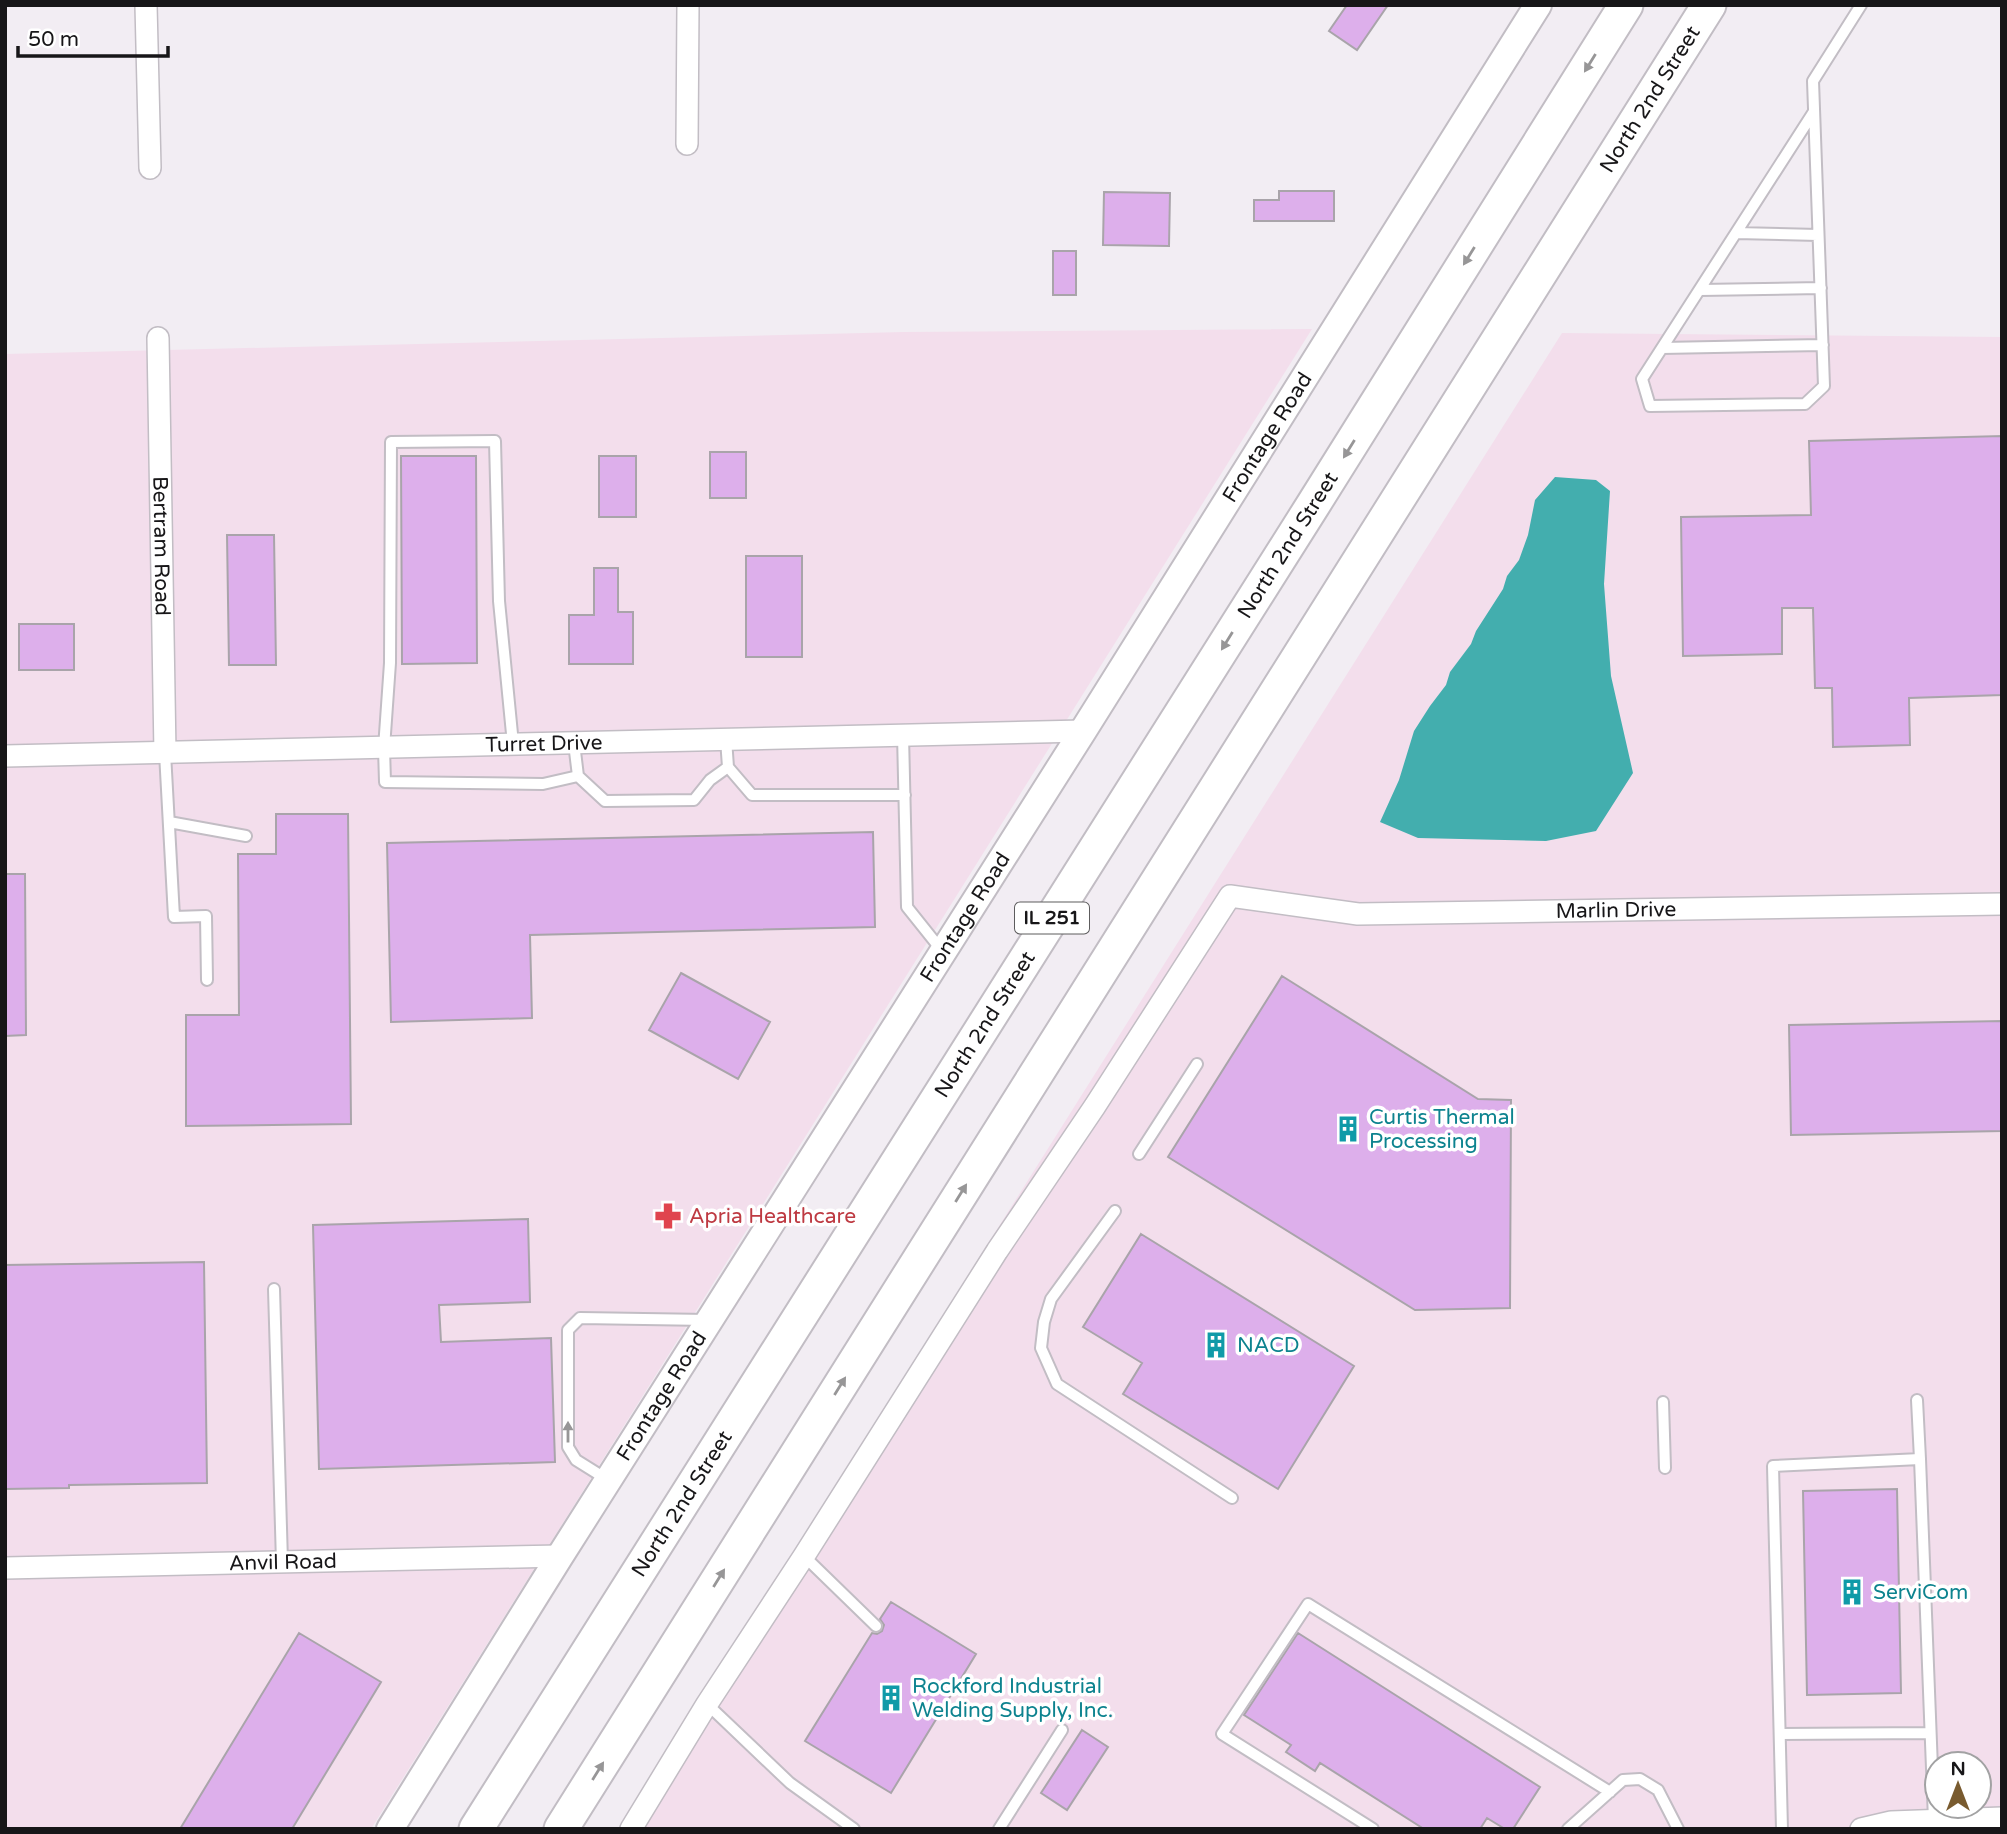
<svg xmlns="http://www.w3.org/2000/svg" width="2007" height="1834" font-family="'Varela Round',sans-serif">
	<rect width="100%" height="100%" fill="#f2edf3"/>
	<path fill="#f3deec" fill-rule="evenodd" d="M 1312,329 L 371,1829 L 5,1829 L 5,354 L 904,332 Z
		M 1562,333 L 2002,337 L 2002,1829 L 619,1829 ZM 1937,1764 L 1979,1764 L 1979,1806 L 1937,1806 Z"/>
	<path fill="#43aeae" d="M 1555,477 L 1596,480 L 1610,491 L 1604,584 L 1611,676 L 1633,773 L 1596,831 L 1546,841 L 1418,838 L 1380,822 L 1399,780 L 1414,731 L 1430,706 L 1446,685 L 1450,672 L 1471,644 L 1476,631 L 1503,589 L 1507,576 L 1519,560 L 1528,535 L 1535,500 Z"/>
	<path fill="#ddafeb" stroke="#a9a4aa" stroke-width="2" d="M 1347,5 L 1388,5 L 1357,50 L 1329,31 Z
		M 1279,191 L 1334,191 L 1334,221 L 1254,221 L 1254,200 L 1279,200 Z
		M 1104,192 L 1170,193 L 1169,246 L 1103,245 Z
		M 1053,251 L 1076,251 L 1076,295 L 1053,295 Z
		M 2002,436 L 2002,695 L 1909,698 L 1910,745 L 1833,747 L 1832,688 L 1815,688 L 1813,608 L 1782,608 L 1782,654 L 1683,656 L 1681,517 L 1811,515 L 1809,441 Z
		M 710,452 L 746,452 L 746,498 L 710,498 Z
		M 401,456 L 476,456 L 477,663 L 402,664 Z
		M 599,456 L 636,456 L 636,517 L 599,517 Z
		M 227,535 L 274,535 L 276,665 L 229,665 Z
		M 746,556 L 802,556 L 802,657 L 746,657 Z
		M 594,568 L 618,568 L 618,612 L 633,612 L 633,664 L 569,664 L 569,615 L 594,615 Z
		M 19,624 L 74,624 L 74,670 L 19,670 Z
		M 276,814 L 348,814 L 351,1124 L 186,1126 L 186,1015 L 239,1015 L 238,854 L 276,854 Z
		M 873,832 L 875,927 L 530,935 L 532,1018 L 391,1022 L 387,843 Z
		M 5,874 L 25,874 L 26,1035 L 5,1036 Z
		M 681,973 L 770,1022 L 738,1079 L 649,1030 Z
		M 1282,976 L 1478,1099 L 1511,1100 L 1510,1308 L 1415,1310 L 1168,1157 Z
		M 2002,1021 L 2002,1131 L 1791,1135 L 1789,1025 Z
		M 528,1219 L 530,1302 L 439,1305 L 441,1342 L 551,1338 L 555,1462 L 319,1469 L 313,1225 Z
		M 1141,1234 L 1354,1366 L 1278,1489 L 1123,1394 L 1142,1363 L 1083,1327 Z
		M 204,1262 L 207,1483 L 69,1485 L 69,1488 L 5,1489 L 5,1265 Z
		M 1897,1489 L 1901,1693 L 1807,1695 L 1803,1491 Z
		M 891,1602 L 976,1654 L 891,1793 L 805,1741 L 872,1633 L 877,1634 L 882,1631 L 884,1625 L 880,1619 Z
		M 299,1633 L 381,1682 L 292,1829 L 180,1829 Z
		M 1298,1633 L 1540,1787 L 1513,1829 L 1505,1829 L 1487,1818 L 1480,1829 L 1424,1829 L 1320,1763 L 1315,1771 L 1286,1752 L 1291,1745 L 1244,1715 Z
		M 1082,1730 L 1108,1747 L 1067,1810 L 1041,1793 Z"/>
	<g fill="none" stroke-linecap="round" stroke-linejoin="round">
		<g stroke="#c2bdc4" stroke-width="14">
			<path id="service" d="M 1813,113 L 1642,379 L 1650,406 L 1805,404 L 1824,386 L 1813,81 L 1861,5
				M 1736,233 L 1818,235
				M 1700,290 L 1821,288
				M 1662,348 L 1823,345
				M 903,735 L 907,907 L 943,952
				M 726,739 L 728,767 L 752,795 L 905,795
				M 574,743 L 578,776 L 605,801 L 694,800 L 710,780 L 728,767
				M 513,744 L 499,601 L 495,441 L 391,442 L 390,663 L 384,748 L 385,782 L 543,784 L 578,776
				M 165,753 L 174,917 L 206,916 L 207,980
				M 169,822 L 246,836
				M 1139,1154 L 1197,1064
				M 1115,1211 L 1051,1299 L 1044,1322 L 1041,1348 L 1057,1384 L 1232,1498
				M 274,1289 L 282,1562
				M 1917,1400 L 1920,1459
				M 1663,1402 L 1665,1468
				M 608,1480 L 576,1460 L 568,1447 L 568,1330 L 580,1318 L 708,1320
				M 804,1556 L 876,1626
				M 707,1704 L 790,1783 L 854,1829
				M 1780,1734 L 1930,1733
				M 999,1829 L 1062,1730
				M 1373,1829 L 1222,1734 L 1308,1604 L 1610,1792
				M 1568,1829 L 1623,1780 L 1640,1779 L 1658,1790 L 1678,1829
				M 1782,1829 L 1773,1466 L 1920,1459 L 1934,1820"/>
		</g>
		<g stroke="#c2bdc4" stroke-width="24">
			<g id="minor">
				<path d="M 146,5 L 150,168"/>
				<path d="M 687,144 L 688,5"/>
				<path id="s1" d="M 158,338 L 165,753"/>
				<path id="s2" d="M 5,756 L 1083,731"/>
				<path id="s3" d="M 5,1568 L 560,1556"/>
				<path id="s4" d="M 631,1829 L 707,1704 L 804,1556 L 997,1251 L 1095,1106 L 1230,896 L 1358,914 L 2002,904"/>
				<path d="M 1861,1829 L 1891,1822 L 2002,1818"/>
			</g>
		</g>
		<g stroke="#c2bdc4" stroke-width="30">
			<g id="tertiary">
				<path id="s5" d="M 390,1829 L 560,1556 L 1083,731 L 1538,5"/>
			</g>
		</g>
		<g stroke="#c2bdc4" stroke-width="37">
			<g id="primary">
				<path id="s6" d="M 476,1829 L 1313,505 L 1626,5"/>
				<path id="s7" d="M 561,1829 L 1709,5"/>
			</g>
		</g>
		<use href="#service" stroke="#fff" stroke-width="10"/>
		<use href="#minor" stroke="#fff" stroke-width="21"/>
		<use href="#tertiary" stroke="#fff" stroke-width="26"/>
		<use href="#primary" stroke="#fff" stroke-width="33"/>
	</g>
	<defs><path id="oneway-solid" d="M-6-.8H1V-3.2L6.5 0L1 3.2V.8H-6Z" transform="scale(1.75)"/></defs>
	<g fill="#979697">
		<use href="#oneway-solid" transform="translate(1590 63) rotate(122)"/>
		<use href="#oneway-solid" transform="translate(1469 256) rotate(122)"/>
		<use href="#oneway-solid" transform="translate(1349 449) rotate(122)"/>
		<use href="#oneway-solid" transform="translate(1227 641) rotate(122)"/>
		<use href="#oneway-solid" transform="translate(961 1193) rotate(-58)"/>
		<use href="#oneway-solid" transform="translate(840 1386) rotate(-58)"/>
		<use href="#oneway-solid" transform="translate(568 1432) rotate(-90)"/>
		<use href="#oneway-solid" transform="translate(719 1578) rotate(-58)"/>
		<use href="#oneway-solid" transform="translate(598 1771) rotate(-58)"/>
	</g>
	<defs>
		<g id="building-bare" transform="scale(2.1)"><path d="M-4-6H4V6H1V3H-1V6H-4ZM-2.5-4.3h1.7v1.8h-1.7ZM.8-4.3h1.7v1.8H.8ZM-2.5-1h1.7V.8h-1.7ZM.8-1h1.7V.8H.8Z" fill="#0f9aa8" stroke="#fff" stroke-width="2.5" paint-order="stroke"/></g>
		<g id="pharmacy-bare" transform="scale(2.1)"><path d="M-2-6h4v4h4v4h-4v4h-4v-4h-4v-4h4Z" fill="#e0444e" stroke="#fff" stroke-width="2.5" paint-order="stroke"/></g>
	</defs>
	<g fill-rule="evenodd">
		<use href="#building-bare" x="1348" y="1129"/>
		<use href="#pharmacy-bare" x="668" y="1216"/>
		<use href="#building-bare" x="1216" y="1345"/>
		<use href="#building-bare" x="1852" y="1592"/>
		<use href="#building-bare" x="891" y="1698"/>
	</g>
	<g text-anchor="middle" dominant-baseline="central" stroke-width="7" stroke-linejoin="round" paint-order="stroke">
		<rect fill="#fff" stroke="#5d5c5d" stroke-width="2" x="1015" y="902.5" width="74" height="31" rx="5"/>
		<g font-size="19" font-weight="bold" fill="#171618">
			<text x="1052" y="918">IL 251</text>
		</g>
		<g font-size="21" fill="#171618" stroke="#fff">
			<text stroke="none"><textPath href="#s7" startOffset="2044">North 2nd Street</textPath></text>
			<text stroke="none"><textPath href="#s5" startOffset="1645">Frontage Road</textPath></text>
			<text stroke="none"><textPath href="#s1" startOffset="208">Bertram Road</textPath></text>
			<text stroke="none"><textPath href="#s6" startOffset="1519">North 2nd Street</textPath></text>
			<text stroke="none"><textPath href="#s2" startOffset="539">Turret Drive</textPath></text>
			<text stroke="none"><textPath href="#s4" startOffset="1496">Marlin Drive</textPath></text>
			<text stroke="none"><textPath href="#s5" startOffset="1078">Frontage Road</textPath></text>
			<text stroke="none"><textPath href="#s6" startOffset="952">North 2nd Street</textPath></text>
			<text stroke="none"><textPath href="#s5" startOffset="511">Frontage Road</textPath></text>
			<text stroke="none"><textPath href="#s6" startOffset="385">North 2nd Street</textPath></text>
			<text stroke="none"><textPath href="#s3" startOffset="278">Anvil Road</textPath></text>
		</g>
		<g font-size="21" fill="#0d838f" stroke="#fff" text-anchor="start">
			<text x="1369" y="1117">Curtis Thermal<tspan x="1369" dy="24">Processing</tspan></text>
			<text x="1237" y="1345">NACD</text>
			<text x="1873" y="1592">ServiCom</text>
			<text x="912" y="1686">Rockford Industrial<tspan x="912" dy="24">Welding Supply, Inc.</tspan></text>
		</g>
		<g font-size="21" fill="#be3a42" stroke="#fff" text-anchor="start">
			<text x="689" y="1216">Apria Healthcare</text>
		</g>
	</g>
	<rect width="2007" height="1834" fill="none" stroke="#171618" stroke-width="14"/>
	<g transform="translate(1958 1785)"><circle r="33" fill="#ffffff" stroke="#a2a2a3" stroke-width="2"/>
	<path d="M0-5L12 26L0 18L-12 26Z" fill="#795b2f"/>
	<text y="-10" font-size="19" font-weight="bold" text-anchor="middle" fill="#171618">N</text>
	</g>
	<path d="M18 46v10h150v-10" fill="none" stroke="#171618" stroke-width="3.5"/>
	<text x="28" y="46" font-size="21" fill="#171618" stroke="#ffffff" stroke-width="5" paint-order="stroke">50 m</text>
</svg>
